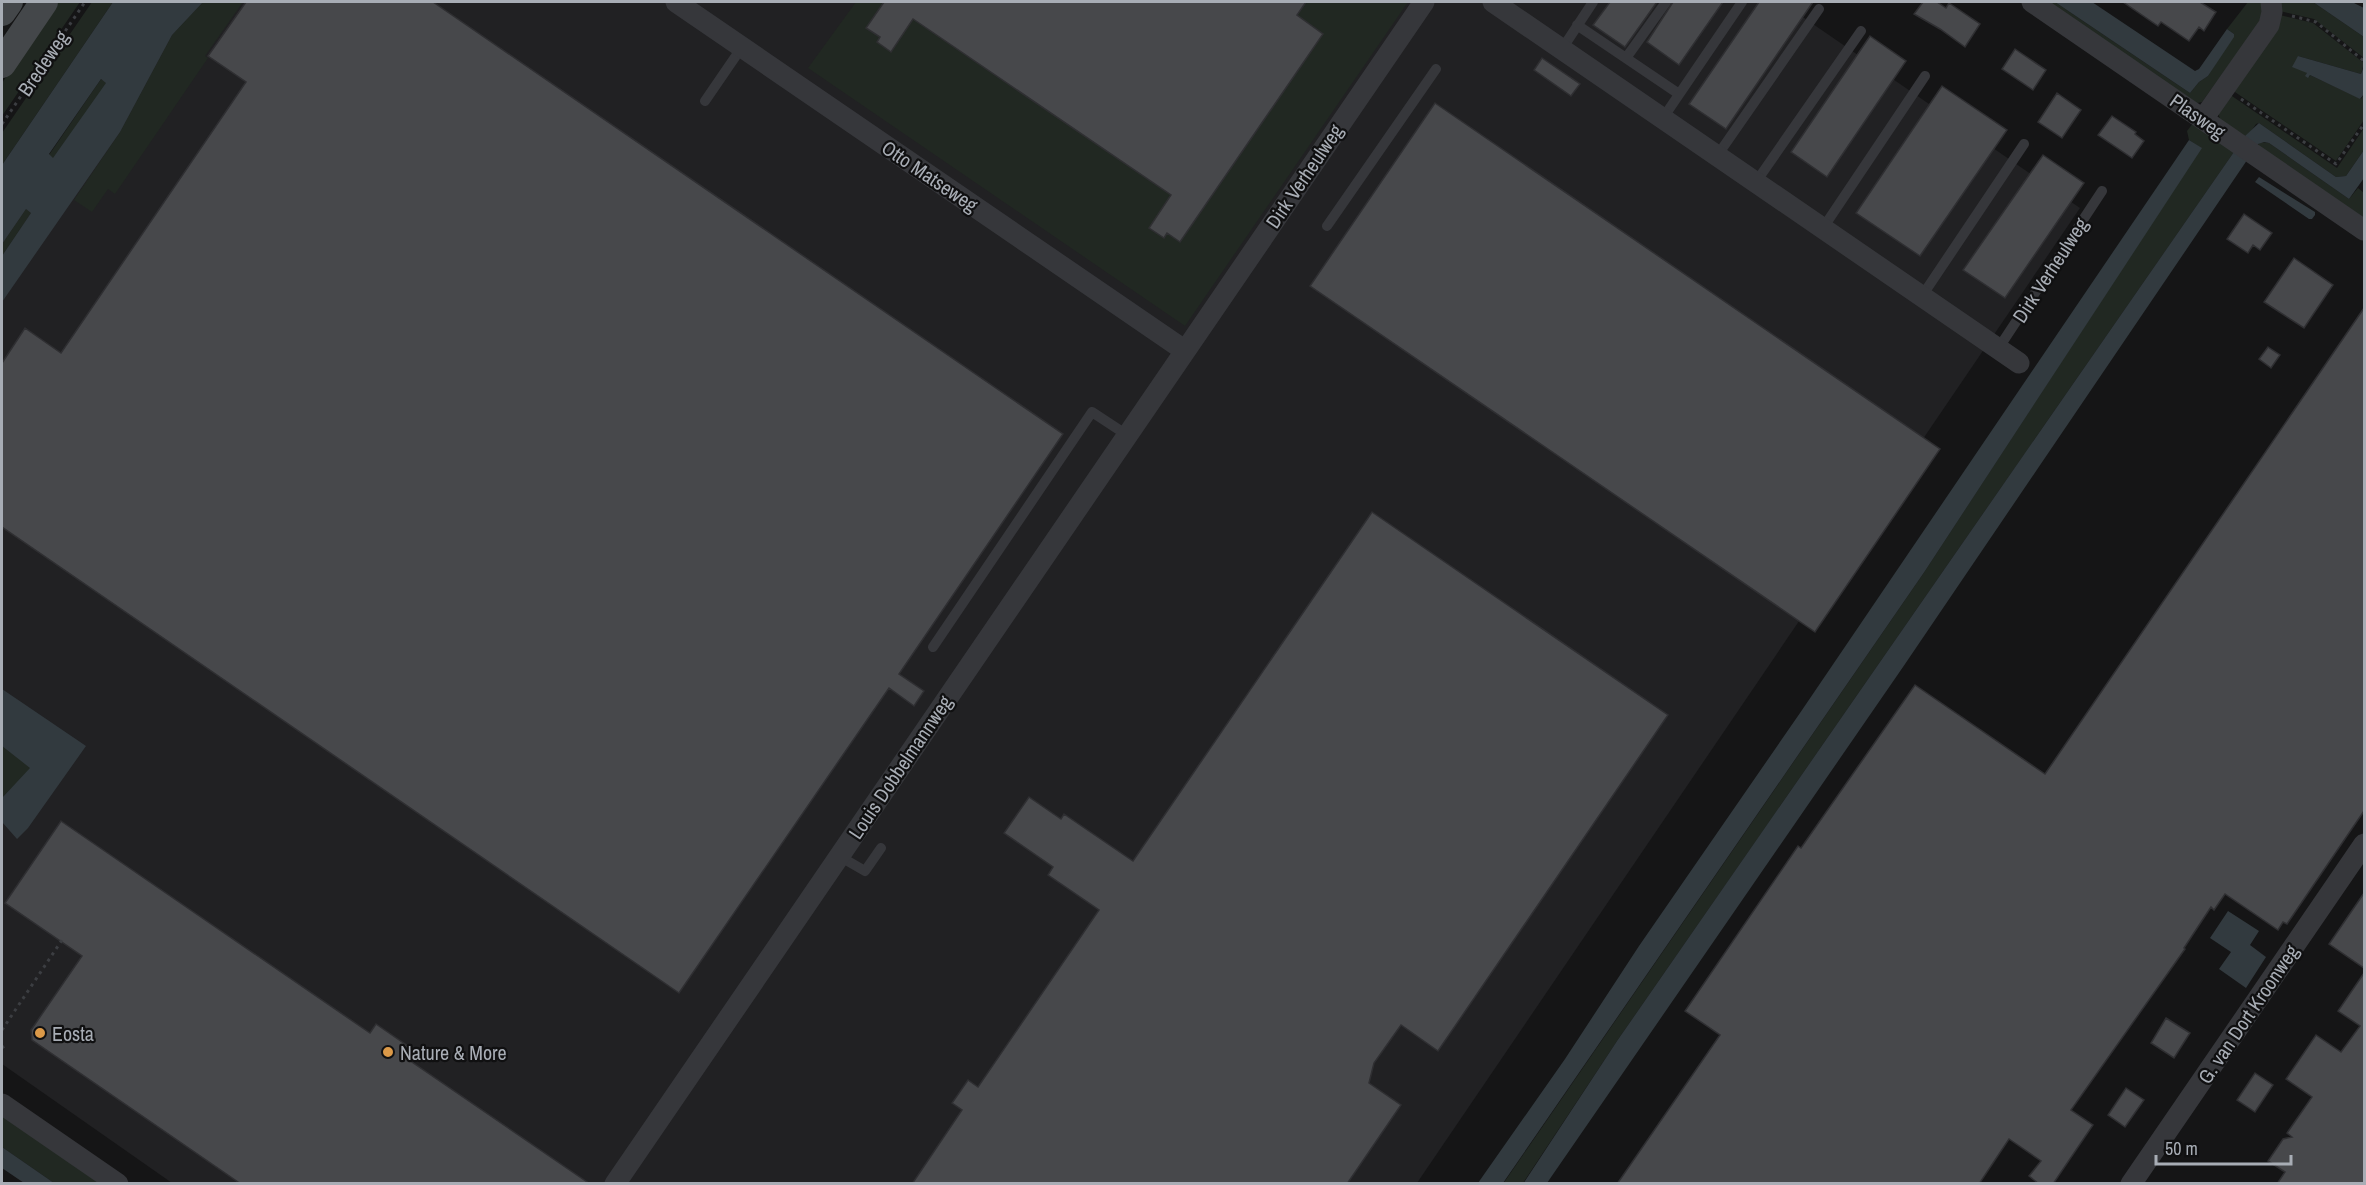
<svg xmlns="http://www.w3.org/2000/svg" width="2366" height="1185" font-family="'Archivo Narrow',sans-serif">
	<rect width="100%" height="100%" fill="#151516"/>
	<path fill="#212123" d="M 157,2 L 1781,2 L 2080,208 L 1417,1183 L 172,1183 L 2,1064 L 2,224 Z"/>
	<path fill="#212822" d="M 57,2 L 80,2 L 2,116 L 2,83 Z
		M 92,2 L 113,2 L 2,165 L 2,133 Z
		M 203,2 L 243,2 L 205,56 L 208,58 L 115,194 L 108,189 L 92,212 L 74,200 L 120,132 L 172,35 Z
		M 856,2 L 1408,2 L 1185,326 L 808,68 Z
		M 2043,2 L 2055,2 L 2190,93 L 2199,82 L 2208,76 L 2234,34 L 2227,29 L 2248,2 L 2262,2 L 2266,14 L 2202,102 L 2197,103 Z
		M 2279,2 L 2313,2 L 2364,37 L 2364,58 L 2314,19 L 2280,11 Z
		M 2280,15 L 2313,23 L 2364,63 L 2361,74 L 2298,56 L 2309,77 L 2310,75 L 2361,99 L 2364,94 L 2364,120 L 2336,161 L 2232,90 Z
		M 101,79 L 107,83 L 54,159 L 49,155 Z
		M 2229,94 L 2337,168 L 2364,128 L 2364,150 L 2346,176 L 2336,177 L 2259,123 L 2256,124 L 2247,137 L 2220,120 L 2218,111 Z
		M 2194,122 L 2234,152 L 1617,1041 L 1523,1183 L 1503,1184 L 1925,571 L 2201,148 L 2189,140 L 2187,131 Z
		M 2260,142 L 2269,143 L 2349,199 L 2358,188 L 2364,193 L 2364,221 L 2258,145 Z
		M 26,209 L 31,213 L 2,256 L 2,244 Z
		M 2,746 L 31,768 L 2,798 Z
		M 2,1114 L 107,1183 L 54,1183 L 2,1147 Z"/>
	<path fill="#323a3f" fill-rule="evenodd" d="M 113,2 L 203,2 L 172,35 L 120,132 L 2,302 L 2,256 L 31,213 L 26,209 L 2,244 L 2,165 ZM 101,79 L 106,83 L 53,158 L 49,154 Z
		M 2055,2 L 2092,2 L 2195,71 L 2199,69 L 2227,29 L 2234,34 L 2234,37 L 2208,76 L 2199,82 L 2190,93 Z
		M 2313,2 L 2354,2 L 2354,3 L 2364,8 L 2364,37 Z
		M 2298,56 L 2361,74 L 2364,66 L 2364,94 L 2360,99 L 2310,75 L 2308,78 L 2305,76 L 2307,73 L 2292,67 Z
		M 2259,123 L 2336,177 L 2346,176 L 2364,150 L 2364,178 L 2349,199 L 2269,143 L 2264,142 L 2258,144 L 1903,667 L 1547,1183 L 1523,1184 L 1617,1041 L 2245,136 Z
		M 2189,140 L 2202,148 L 1925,571 L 1503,1183 L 1478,1183 L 1565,1059 L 1639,946 L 1800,713 Z
		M 2259,177 L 2315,212 L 2315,215 L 2312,219 L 2309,219 L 2255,182 Z
		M 2,689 L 86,746 L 28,828 L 17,839 L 2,822 L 2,798 L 30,768 L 2,746 Z
		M 2228,911 L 2259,931 L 2250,945 L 2266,957 L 2246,988 L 2219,969 L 2231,952 L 2210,938 Z
		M 2,1147 L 54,1183 L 24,1183 L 2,1168 Z"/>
	<path fill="#47484b" stroke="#2f2f32" stroke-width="1.5" d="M 246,2 L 433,2 L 1063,434 L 899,674 L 924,691 L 914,706 L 889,688 L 679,993 L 2,527 L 2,363 L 25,328 L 61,353 L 246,82 L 208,56 Z
		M 884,2 L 1306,2 L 1297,15 L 1323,34 L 1180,242 L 1167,233 L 1164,238 L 1149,228 L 1171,195 L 913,19 L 891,52 L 877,42 L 880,37 L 866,28 Z
		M 1610,2 L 1657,2 L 1625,47 L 1593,25 Z
		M 1673,2 L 1723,2 L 1679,65 L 1647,42 Z
		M 1759,2 L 1813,2 L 1726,129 L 1689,104 Z
		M 1923,2 L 1937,2 L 1946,8 L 1949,3 L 1980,24 L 1965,47 L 1940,29 L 1914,14 Z
		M 2123,2 L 2200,2 L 2216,12 L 2204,31 L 2199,27 L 2189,41 L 2161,22 L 2158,26 Z
		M 1870,36 L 1906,61 L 1827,177 L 1791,152 Z
		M 2015,49 L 2046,70 L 2033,90 L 2002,69 Z
		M 1542,58 L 1580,84 L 1571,96 L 1534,70 Z
		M 1942,86 L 2007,130 L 1920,256 L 1856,213 Z
		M 2057,93 L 2081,110 L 2062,138 L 2038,122 Z
		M 1435,103 L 1940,449 L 1815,632 L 1310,286 Z
		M 2112,116 L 2136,132 L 2135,134 L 2144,141 L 2132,158 L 2098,135 Z
		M 2043,155 L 2084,183 L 2005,298 L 1963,270 Z
		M 2244,214 L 2272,233 L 2260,250 L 2253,245 L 2248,253 L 2227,239 Z
		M 2294,258 L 2333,285 L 2304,328 L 2264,302 Z
		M 2364,308 L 2364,811 L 2287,924 L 2283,922 L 2278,930 L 2225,894 L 2214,910 L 2211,907 L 2184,948 L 2185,949 L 2071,1110 L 2093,1125 L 2053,1184 L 2039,1184 L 2029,1176 L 2041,1161 L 2009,1139 L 1979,1184 L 1617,1184 L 1720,1035 L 1685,1011 L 1798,846 L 1801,848 L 1915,685 L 2045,774 Z
		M 2268,347 L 2280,355 L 2271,368 L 2259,359 Z
		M 1372,512 L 1668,715 L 1438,1051 L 1401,1025 L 1374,1063 L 1369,1083 L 1401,1105 L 1347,1184 L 912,1184 L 962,1110 L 952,1103 L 968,1080 L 978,1087 L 1099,910 L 1048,875 L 1053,867 L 1004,833 L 1029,797 L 1061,819 L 1064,814 L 1133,861 Z
		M 61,821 L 370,1033 L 376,1024 L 418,1053 L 412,1062 L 590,1184 L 241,1184 L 32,1040 L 31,1030 L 82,956 L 5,903 Z
		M 2364,893 L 2364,968 L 2329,944 Z
		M 2364,973 L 2364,1184 L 2277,1184 L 2285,1172 L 2268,1161 L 2283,1139 L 2292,1137 L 2287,1133 L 2312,1097 L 2286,1079 L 2316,1035 L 2341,1052 L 2360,1026 L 2338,1011 Z
		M 2166,1018 L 2190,1033 L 2174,1058 L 2151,1043 Z
		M 2255,1073 L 2273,1085 L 2255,1112 L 2237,1100 Z
		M 2126,1088 L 2144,1100 L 2125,1127 L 2108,1115 Z"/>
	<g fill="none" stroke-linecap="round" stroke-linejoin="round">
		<path stroke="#3c3e42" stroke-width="3" stroke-dasharray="3 4.5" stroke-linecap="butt" d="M 2292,16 L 2316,22 L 2364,61
			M 2241,99 L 2336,164 L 2364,124
			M 2,124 L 85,2
			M 2,1030 L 64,937
			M 2,1046 L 5,1050"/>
		<path stroke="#36373b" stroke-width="10" d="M 1577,25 L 1679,94
			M 1562,49 L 1593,2
			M 1626,58 L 1666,2
			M 705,101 L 742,47
			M 1663,118 L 1742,2
			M 1717,156 L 1819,9
			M 1756,182 L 1861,31
			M 1327,226 L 1436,69
			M 1823,228 L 1925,76
			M 1922,296 L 2024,144
			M 1998,349 L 2102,191
			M 933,647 L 1092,412 L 1127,435
			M 839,856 L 865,871 L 881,848"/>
		<path stroke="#36373b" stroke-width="21" d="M 676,2 L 1184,350
			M 1493,2 L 2019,363
			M 2032,2 L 2364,230
			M 2203,119 L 2269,25 L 2272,12 L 2271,2
			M 2,1104 L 118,1184
			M 615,1184 L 1424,2
			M 2131,1184 L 2364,844"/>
		<path stroke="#44474a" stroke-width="28" d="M 2,12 L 9,2
			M 2,64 L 44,2"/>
	</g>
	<g fill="#db9948" stroke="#101011" stroke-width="2">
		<circle cx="40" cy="1033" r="6"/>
		<circle cx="388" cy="1052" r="6"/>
	</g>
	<g text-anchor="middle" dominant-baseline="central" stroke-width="4.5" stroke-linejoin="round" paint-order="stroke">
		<g font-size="20" fill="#a8adb5" stroke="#101011">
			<text transform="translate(43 63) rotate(-56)">Bredeweg</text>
			<text transform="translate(2198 116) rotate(35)">Plasweg</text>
			<text transform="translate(930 176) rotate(34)">Otto Matseweg</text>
			<text transform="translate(1304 176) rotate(-56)">Dirk Verheulweg</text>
			<text transform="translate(2050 270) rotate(-57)">Dirk Verheulweg</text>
			<text transform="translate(900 767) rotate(-56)">Louis Dobbelmannweg</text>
			<text transform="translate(2248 1014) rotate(-56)">G. van Dort Kroonweg</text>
		</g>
		<g font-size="20" fill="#a8adb5" stroke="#101011" text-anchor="start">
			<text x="52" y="1033">Eosta</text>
			<text x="400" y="1052">Nature &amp; More</text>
		</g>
	</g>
	<rect width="2366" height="1185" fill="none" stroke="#a8adb5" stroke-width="6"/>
	<path d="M2156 1155v9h135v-9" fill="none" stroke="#a8adb5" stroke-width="3"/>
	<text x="2165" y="1155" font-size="18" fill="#a8adb5" stroke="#101011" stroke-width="4.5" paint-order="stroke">50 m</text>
</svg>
